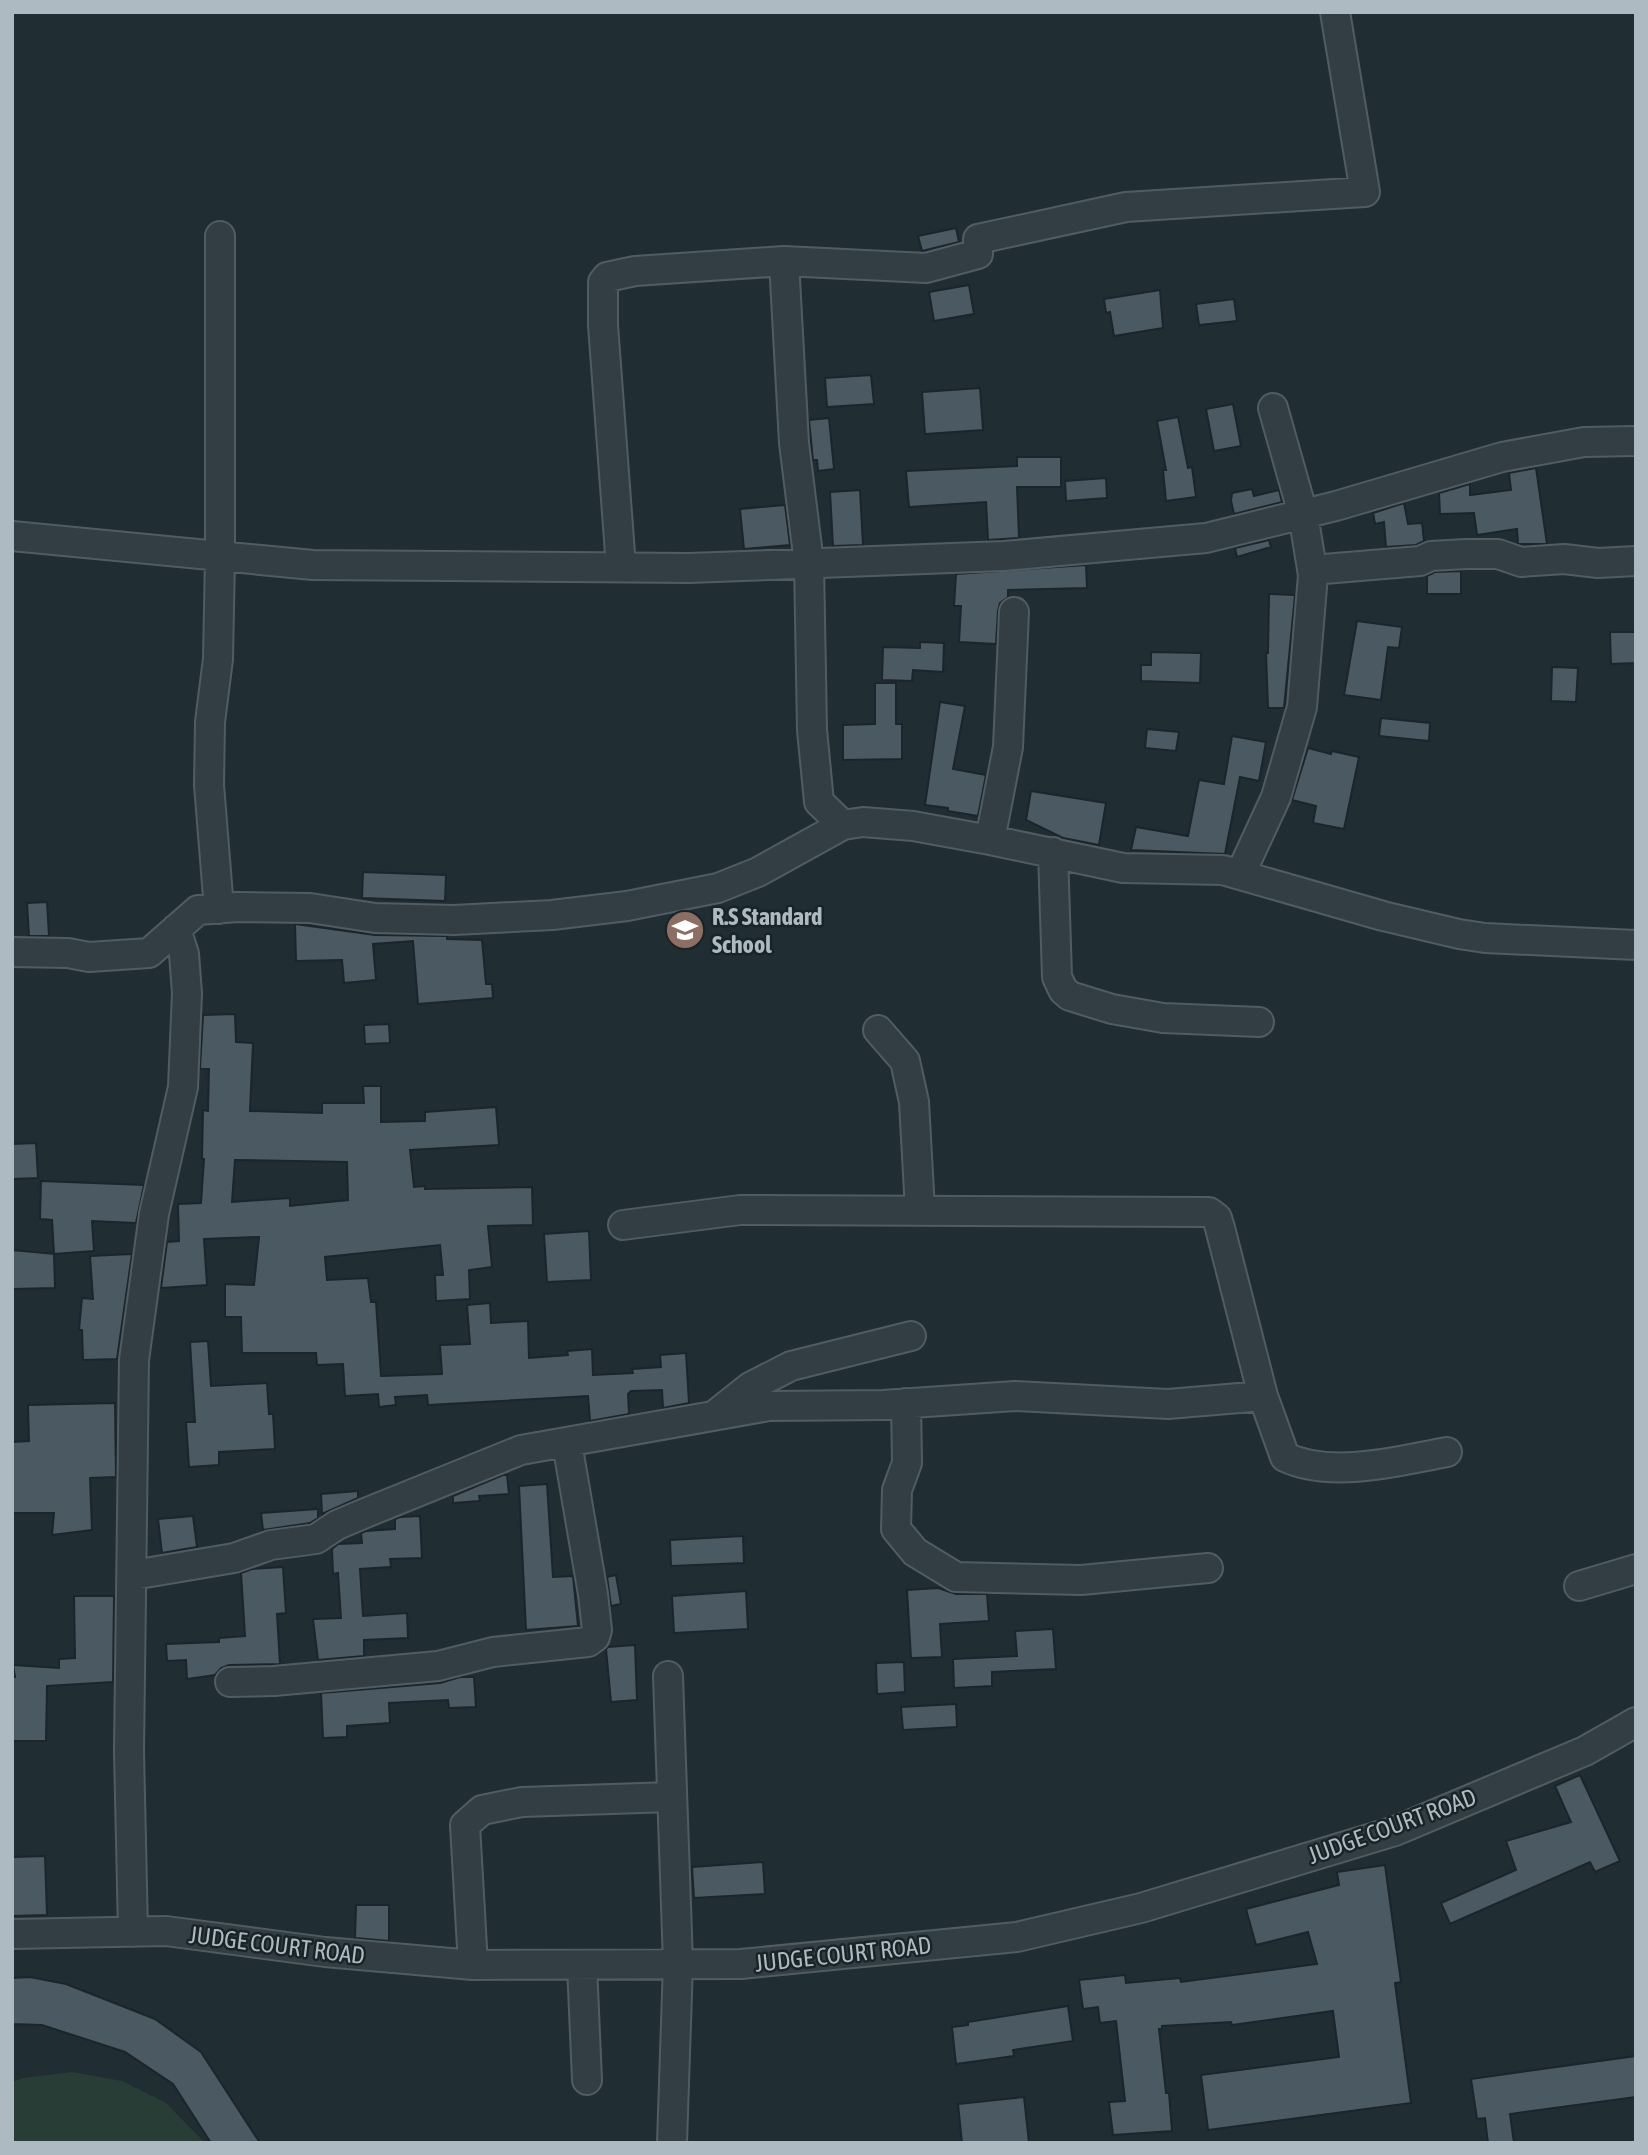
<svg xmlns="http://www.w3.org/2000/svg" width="1648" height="2155" font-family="'Asap Condensed',sans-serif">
	<rect width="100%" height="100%" fill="#202d33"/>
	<path fill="#293d37" d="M 72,2072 L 122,2081 L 166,2103 L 205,2143 L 12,2143 L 12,2082 L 23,2078 Z"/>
	<path fill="#4b5a62" stroke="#1b252b" stroke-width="2" fill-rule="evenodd" d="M 956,228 L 959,242 L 922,251 L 918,236 Z
		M 969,285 L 974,314 L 934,321 L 929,292 Z
		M 1160,290 L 1163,328 L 1114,336 L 1110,312 L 1106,313 L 1104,299 Z
		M 1234,299 L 1237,321 L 1199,325 L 1196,304 Z
		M 871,375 L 874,404 L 827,407 L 825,378 Z
		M 980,388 L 983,430 L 925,434 L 922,392 Z
		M 1233,404 L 1241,446 L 1214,451 L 1206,409 Z
		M 1178,417 L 1188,468 L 1192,467 L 1196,497 L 1166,501 L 1163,470 L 1166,470 L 1157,421 Z
		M 829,418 L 834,469 L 818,471 L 817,460 L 813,460 L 809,420 Z
		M 1017,457 L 1061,457 L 1061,487 L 1017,487 L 1019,538 L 988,540 L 986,502 L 909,507 L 906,471 L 1017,466 Z
		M 1536,468 L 1547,544 L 1518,544 L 1517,529 L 1477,535 L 1474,513 L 1440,514 L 1439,493 L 1470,484 L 1470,495 L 1511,490 L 1509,473 Z
		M 1106,478 L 1107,498 L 1066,501 L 1065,481 Z
		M 1252,489 L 1254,496 L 1279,490 L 1282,502 L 1234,514 L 1231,501 L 1232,493 Z
		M 860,490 L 863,545 L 833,546 L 830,492 Z
		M 1404,503 L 1408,524 L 1422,523 L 1424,541 L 1416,545 L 1386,547 L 1384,522 L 1375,524 L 1373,513 Z
		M 785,505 L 790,545 L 744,549 L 740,509 Z
		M 1269,540 L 1271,547 L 1237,557 L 1235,548 Z
		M 1086,565 L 1087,588 L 1008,590 L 1008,597 L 1000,603 L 998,611 L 996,644 L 959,642 L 961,606 L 954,606 L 956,574 Z
		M 1461,571 L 1461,594 L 1427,594 L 1427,576 L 1435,572 Z
		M 1269,594 L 1295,595 L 1284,708 L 1268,708 L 1266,653 L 1268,653 Z
		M 1357,621 L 1402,627 L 1399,648 L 1388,647 L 1381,700 L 1344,695 Z
		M 1610,632 L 1636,632 L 1636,663 L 1611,664 Z
		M 920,642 L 944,643 L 943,672 L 913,670 L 912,681 L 882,680 L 883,647 L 920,648 Z
		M 1151,652 L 1201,653 L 1200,683 L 1141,681 L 1141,665 L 1151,665 Z
		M 1552,667 L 1578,668 L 1576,702 L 1551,701 Z
		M 875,683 L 896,683 L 896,724 L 902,724 L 902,759 L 843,760 L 843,725 L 875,724 Z
		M 940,702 L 965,706 L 953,769 L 986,775 L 978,816 L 948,811 L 948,808 L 925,805 Z
		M 1381,718 L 1430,723 L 1429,741 L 1379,736 Z
		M 1147,729 L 1179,732 L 1176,751 L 1145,748 Z
		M 1232,736 L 1266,742 L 1259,781 L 1240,777 L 1225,854 L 1131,850 L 1136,827 L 1188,836 L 1199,780 L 1224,784 Z
		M 1308,748 L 1331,754 L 1332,751 L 1359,757 L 1344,829 L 1313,823 L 1316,806 L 1292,800 Z
		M 1031,791 L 1106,803 L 1099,845 L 1063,838 L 1026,820 Z
		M 363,872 L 446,875 L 445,901 L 362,898 Z
		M 47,902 L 49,936 L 29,936 L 27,903 Z
		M 295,924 L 375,935 L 447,936 L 447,939 L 482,940 L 486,984 L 492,984 L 493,998 L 418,1004 L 413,941 L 373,944 L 376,980 L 344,983 L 342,960 L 296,961 Z
		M 235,1014 L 236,1042 L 253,1043 L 250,1111 L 322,1113 L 322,1103 L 364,1103 L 363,1086 L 381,1086 L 381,1122 L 425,1121 L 425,1112 L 496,1107 L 499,1145 L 410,1150 L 414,1187 L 425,1186 L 425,1189 L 532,1187 L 533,1225 L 488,1226 L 492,1267 L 469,1270 L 470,1299 L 436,1301 L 435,1275 L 443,1275 L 440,1245 L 325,1257 L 327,1280 L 368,1278 L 371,1302 L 376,1302 L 381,1376 L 442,1374 L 440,1345 L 470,1344 L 467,1305 L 490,1303 L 491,1323 L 528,1321 L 529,1358 L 568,1355 L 567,1351 L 592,1349 L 593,1375 L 633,1373 L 632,1369 L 661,1367 L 660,1355 L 686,1353 L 689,1403 L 663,1408 L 662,1390 L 631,1391 L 628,1394 L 629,1414 L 590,1421 L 588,1396 L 428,1405 L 427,1395 L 395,1397 L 396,1405 L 379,1407 L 378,1394 L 345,1396 L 343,1364 L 317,1365 L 316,1353 L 242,1353 L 241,1317 L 225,1317 L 225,1284 L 254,1285 L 259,1237 L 204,1239 L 207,1285 L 161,1288 L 167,1242 L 179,1241 L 178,1204 L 201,1203 L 204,1159 L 202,1159 L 203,1110 L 208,1111 L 209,1069 L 200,1069 L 203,1015 ZM 235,1160 L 347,1162 L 348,1200 L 290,1206 L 290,1198 L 232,1202 Z
		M 389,1024 L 390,1043 L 365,1044 L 364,1025 Z
		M 36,1143 L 38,1178 L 12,1179 L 12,1144 Z
		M 41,1181 L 144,1185 L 136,1223 L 92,1221 L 94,1251 L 54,1254 L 55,1288 L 12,1289 L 12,1250 L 54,1254 L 52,1220 L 40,1219 Z
		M 589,1231 L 591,1280 L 547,1282 L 544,1234 Z
		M 132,1254 L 117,1359 L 83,1360 L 82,1330 L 79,1330 L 82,1298 L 93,1299 L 90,1256 Z
		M 208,1341 L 211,1386 L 267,1383 L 269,1414 L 273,1414 L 275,1449 L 219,1452 L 219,1465 L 189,1467 L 186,1422 L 195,1422 L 190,1342 Z
		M 115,1403 L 116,1477 L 90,1478 L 92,1530 L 52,1535 L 54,1513 L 12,1513 L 12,1442 L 29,1441 L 28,1405 Z
		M 503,1475 L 507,1475 L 509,1494 L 479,1496 L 480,1501 L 453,1503 L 453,1496 Z
		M 547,1484 L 553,1577 L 573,1576 L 578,1626 L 526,1630 L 519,1486 Z
		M 358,1491 L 358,1498 L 322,1514 L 321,1494 Z
		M 318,1509 L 318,1518 L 310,1523 L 263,1530 L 261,1513 Z
		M 193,1516 L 197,1547 L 162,1553 L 158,1519 Z
		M 420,1516 L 422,1558 L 390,1559 L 391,1567 L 360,1569 L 363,1616 L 407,1613 L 408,1638 L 364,1640 L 364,1656 L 318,1660 L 313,1619 L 341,1618 L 338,1573 L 333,1574 L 332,1549 L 338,1544 L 362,1543 L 361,1533 L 366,1531 L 395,1529 L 395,1519 L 400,1517 Z
		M 743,1536 L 744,1563 L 671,1566 L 670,1540 Z
		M 283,1567 L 286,1613 L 277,1614 L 280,1664 L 229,1665 L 221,1668 L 215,1675 L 187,1679 L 186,1660 L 167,1661 L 166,1644 L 219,1642 L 219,1638 L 245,1636 L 241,1573 L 252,1569 Z
		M 616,1575 L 621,1604 L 611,1606 L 607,1577 Z
		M 938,1588 L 956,1594 L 987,1594 L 989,1621 L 940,1624 L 942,1657 L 911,1658 L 907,1590 Z
		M 746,1591 L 748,1629 L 674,1633 L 672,1596 Z
		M 74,1596 L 114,1596 L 113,1682 L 47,1686 L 46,1741 L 12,1741 L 12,1677 L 15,1677 L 13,1665 L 59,1668 L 59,1659 L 75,1658 Z
		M 1053,1629 L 1056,1669 L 992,1672 L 992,1686 L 954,1688 L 953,1659 L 1017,1656 L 1015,1631 Z
		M 635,1645 L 637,1700 L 611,1702 L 606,1649 L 608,1647 Z
		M 904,1662 L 905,1692 L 877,1694 L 876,1663 Z
		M 460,1677 L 474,1677 L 476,1707 L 449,1708 L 448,1700 L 389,1703 L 390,1723 L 347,1726 L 347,1737 L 323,1738 L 321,1693 L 440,1683 Z
		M 956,1704 L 957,1727 L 903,1730 L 901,1707 Z
		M 1580,1775 L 1620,1861 L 1595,1872 L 1590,1862 L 1450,1924 L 1441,1903 L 1516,1870 L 1506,1841 L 1571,1822 L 1555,1786 Z
		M 45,1856 L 47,1915 L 12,1916 L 12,1857 Z
		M 763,1862 L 765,1894 L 694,1898 L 692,1867 Z
		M 1385,1865 L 1401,1982 L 1395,1983 L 1411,2103 L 1208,2130 L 1201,2075 L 1339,2057 L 1333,2011 L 1232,2025 L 1231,2022 L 1162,2026 L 1162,2029 L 1159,2029 L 1166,2093 L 1169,2093 L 1172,2131 L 1113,2135 L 1109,2102 L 1125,2101 L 1116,2021 L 1100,2023 L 1098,2007 L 1083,2009 L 1079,1980 L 1125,1975 L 1126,1983 L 1180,1978 L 1181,1982 L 1317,1964 L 1308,1932 L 1256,1945 L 1246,1909 L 1339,1885 L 1337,1872 Z
		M 356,1905 L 389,1905 L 389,1941 L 355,1938 Z
		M 30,1977 L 66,1984 L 155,2019 L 201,2052 L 260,2143 L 211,2143 L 173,2084 L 125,2052 L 42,2025 L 12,2024 L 12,1978 Z
		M 1068,2006 L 1073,2041 L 1013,2050 L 1014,2056 L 956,2064 L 952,2027 L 968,2025 L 968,2022 Z
		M 1636,2056 L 1636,2097 L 1510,2114 L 1514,2143 L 1488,2143 L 1485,2118 L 1477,2119 L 1471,2079 Z
		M 1024,2097 L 1029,2143 L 962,2143 L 958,2104 Z"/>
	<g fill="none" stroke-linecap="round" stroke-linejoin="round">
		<g stroke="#515c62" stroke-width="32">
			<path id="minor" d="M 784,261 L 794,443 L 809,563 L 812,730 L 819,802 L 843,825
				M 12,536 L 313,565 L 689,568 L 1004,556 L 1206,538 L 1336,506 L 1502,457 L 1584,442 L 1636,441
				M 621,567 L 603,325 L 603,282 L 607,277 L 635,271 L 784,261 L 926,268 L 978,254 L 978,239 L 1126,207 L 1365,192 L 1335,12
				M 1312,570 L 1420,561 L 1431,556 L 1466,554 L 1498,554 L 1521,562 L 1564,559 L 1598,563 L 1636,561
				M 990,840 L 1008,747 L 1014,612
				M 1053,852 L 1057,977 L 1063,990 L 1070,996 L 1112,1009 L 1163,1018 L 1259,1022
				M 1240,875 L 1276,797 L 1302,707 L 1313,575 L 1303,514 L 1273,408
				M 219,909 L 209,785 L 210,722 L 218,659 L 220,557 L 220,236
				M 12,952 L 68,953 L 89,957 L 149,953 L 198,910 L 238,907 L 310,908 L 375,918 L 454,920 L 552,915 L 627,906 L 718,888 L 758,872 L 843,825 L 863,822 L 913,826 L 990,840 L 1123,868 L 1223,870 L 1383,916 L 1459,934 L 1485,938 L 1636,945
				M 878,1030 L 905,1061 L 914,1102 L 920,1210
				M 623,1225 L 740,1210 L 1209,1212 L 1217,1218 L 1220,1228 L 1263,1396 L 1285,1457 C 1332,1479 1398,1461 1447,1452
				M 906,1403 L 907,1463 L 897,1490 L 896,1529 L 915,1552 L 956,1577 L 1081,1580 L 1208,1568
				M 716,1414 L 750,1387 L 791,1366 L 911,1336
				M 133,1575 L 234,1558 L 271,1545 L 316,1539 L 337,1525 L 363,1514 L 521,1450 L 769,1406 L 883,1405 L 1015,1396 L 1168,1404 L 1263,1396
				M 1579,1586 L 1636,1569
				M 668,1676 L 678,1963 L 672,2143
				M 230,1682 L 274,1681 L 438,1666 L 493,1652 L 588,1642 L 595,1637 L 597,1630 L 593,1594 L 567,1443
				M 133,1932 L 129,1751 L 134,1360 L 154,1214 L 183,1087 L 187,993 L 184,954 L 176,929
				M 12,1934 L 166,1931 L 325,1952 L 473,1965 L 741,1964 L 1017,1937 L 1141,1908 L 1395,1831 L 1585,1751 L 1636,1722
				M 473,1965 L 465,1825 L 482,1810 L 522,1802 L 671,1797
				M 582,1965 L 587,2080"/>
		</g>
		<use href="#minor" stroke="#333e44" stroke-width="28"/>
	</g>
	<defs>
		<g id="school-disc" transform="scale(2.0125)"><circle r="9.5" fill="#8d6e63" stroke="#192328"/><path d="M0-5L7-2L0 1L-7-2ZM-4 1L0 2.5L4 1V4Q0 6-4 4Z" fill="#fff"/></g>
	</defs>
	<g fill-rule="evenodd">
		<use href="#school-disc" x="685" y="930"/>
	</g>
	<g text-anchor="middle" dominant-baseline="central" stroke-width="5" stroke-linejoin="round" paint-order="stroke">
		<g font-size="24" font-weight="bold" fill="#adbac1" stroke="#192328" text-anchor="start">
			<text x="712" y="916">R.S Standard<tspan x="712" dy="28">School</tspan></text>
		</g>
		<g font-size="24" fill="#adbac1" stroke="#192328">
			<text transform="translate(1392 1826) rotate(-20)">JUDGE COURT ROAD</text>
			<text transform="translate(277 1945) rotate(7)">JUDGE COURT ROAD</text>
			<text transform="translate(843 1954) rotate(-6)">JUDGE COURT ROAD</text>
		</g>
	</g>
	<rect width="1648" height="2155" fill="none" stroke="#adbac1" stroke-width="28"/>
</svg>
